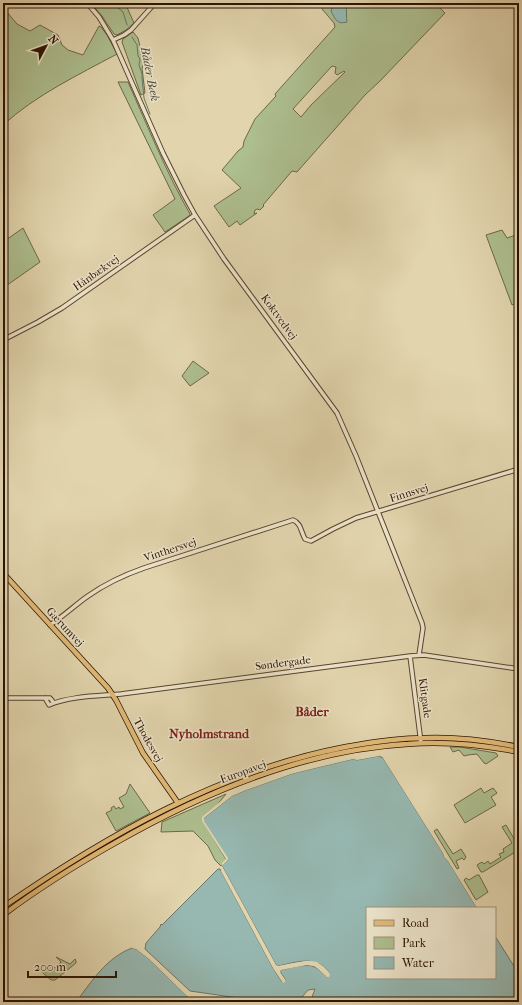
<svg xmlns="http://www.w3.org/2000/svg" width="522" height="1005" font-family="'IM FELL French Canon',serif">
	<rect width="100%" height="100%" fill="#e2d5ae"/>
	<filter id="stains"><feTurbulence type="fractalNoise" baseFrequency=".005" numOctaves="4"/><feColorMatrix values="0 0 0 0 .2 0 0 0 0 .09 0 0 0 0 .02 0 0 0 .5 -.17"/></filter>
	<radialGradient id="worn" r=".72"><stop offset=".6" stop-color="#630" stop-opacity="0"/><stop offset="1" stop-color="#630" stop-opacity=".3"/></radialGradient>
	<path fill="#adbe8f" stroke="#6c6848" fill-rule="evenodd" d="M 91,3 L 122,3 L 126,5 L 134,23 L 126,30 L 117,35 L 114,34 L 102,16 Z
		M 324,3 L 435,3 L 445,13 L 380,81 L 365,95 L 297,172 L 292,171 L 263,205 L 264,206 L 260,210 L 257,209 L 255,210 L 254,214 L 257,213 L 240,225 L 237,221 L 229,227 L 214,206 L 241,188 L 222,170 L 238,151 L 243,147 L 244,141 L 255,119 L 276,96 L 275,94 L 335,27 L 334,23 L 322,9 ZM 332,66 L 336,67 L 335,73 L 337,75 L 344,71 L 345,72 L 311,105 L 301,117 L 293,109 Z
		M 6,11 L 17,24 L 30,31 L 40,25 L 58,35 L 62,45 L 68,50 L 83,55 L 99,26 L 101,27 L 107,35 L 117,54 C 78,75 36,95 3,125 L 3,16 Z
		M 133,32 L 138,38 L 144,63 L 142,68 L 145,93 L 141,95 L 122,42 L 123,39 Z
		M 118,82 L 128,82 C 148,127 166,172 190,214 L 189,216 L 165,232 L 153,215 L 175,199 Z
		M 23,228 L 40,262 L 3,288 L 3,242 Z
		M 502,230 L 507,238 L 519,234 L 519,302 L 512,305 L 486,235 Z
		M 193,361 L 209,373 L 190,386 L 182,376 Z
		M 450,747 L 460,747 L 496,753 L 498,756 L 486,764 L 484,763 L 477,754 L 468,755 L 464,756 L 459,750 L 453,752 Z
		M 130,784 L 150,813 L 116,831 L 106,813 L 112,810 L 111,808 L 114,806 L 116,809 L 119,807 L 120,809 L 124,807 L 119,798 L 126,794 Z
		M 481,788 L 484,793 L 493,788 L 497,793 L 491,797 L 496,805 L 465,823 L 454,805 Z
		M 226,794 L 204,821 L 228,858 L 221,866 L 215,860 L 208,846 L 193,831 L 161,832 L 162,822 Z
		M 172,808 L 143,824 L 140,827 L 103,848 L 3,913 L 3,912 L 22,898 L 23,896 L 85,855 L 124,833 Z
		M 506,825 L 519,847 L 516,849 L 517,851 L 483,872 L 481,872 L 477,865 L 482,862 L 484,864 L 488,861 L 490,864 L 501,857 L 499,854 L 504,852 L 503,849 L 512,843 L 502,827 Z
		M 437,829 L 453,854 L 461,849 L 466,857 L 464,860 L 462,858 L 456,861 L 459,868 L 457,869 L 434,831 Z
		M 477,875 L 479,875 L 488,892 L 476,900 L 464,880 L 466,878 L 469,880 Z
		M 56,957 L 70,964 L 75,959 L 76,961 L 76,963 L 55,980 L 51,980 L 42,972 L 50,964 L 55,968 L 61,962 Z"/>
	<path fill="#96b8b1" stroke="#6b766b" d="M 334,3 L 338,3 L 346,6 C 347,10 346,18 347,22 C 337,25 335,19 331,11 Z
		M 379,756 L 383,758 L 443,853 L 444,857 L 448,861 L 477,908 L 367,908 L 367,978 L 495,978 L 495,936 L 519,974 L 519,1002 L 308,1002 L 312,997 L 315,989 L 308,990 L 302,997 L 296,1002 L 266,1002 L 190,991 L 145,949 L 146,943 L 160,927 L 161,924 L 162,925 L 218,869 L 220,869 L 273,968 L 282,982 L 286,981 L 280,971 L 281,970 C 290,968 307,963 315,967 C 320,970 323,974 328,977 L 329,972 C 315,955 297,962 278,966 L 276,965 L 222,866 L 227,861 L 203,821 L 204,818 L 232,796 L 246,790 L 291,774 L 311,769 L 353,759 L 357,760 Z
		M 132,948 L 136,949 L 149,959 L 188,997 L 218,1002 L 76,1002 C 92,981 106,958 132,948 Z"/>
	<path fill="#e2d5ae" d="M 380,754 L 379,756 L 357,760 L 353,759 L 311,769 L 291,774 L 246,790 L 232,796 L 204,818 L 204,821 L 228,858 L 227,861 L 222,866 L 276,965 L 278,966 L 305,961 L 312,961 L 317,962 L 324,967 L 329,972 L 330,975 L 329,977 L 327,977 L 317,968 L 314,966 L 307,965 L 281,970 L 280,972 L 286,981 L 285,982 L 283,983 L 273,968 L 221,871 L 222,863 L 226,859 L 202,821 L 202,817 L 221,801 L 231,794 L 245,788 L 290,772 L 311,767 L 353,758 L 357,758 Z
		M 384,757 L 444,852 L 446,856 L 450,860 L 479,908 L 477,908 L 448,861 L 444,857 L 443,853 L 383,758 Z
		M 132,946 L 137,947 L 150,958 L 189,995 L 219,1000 L 220,1002 L 188,997 L 149,959 L 136,949 L 132,948 Z"/>
	<g fill="none" stroke-linecap="round" stroke-linejoin="round">
		<path stroke="#6b766b" stroke-width="1" d="M 114,3 L 117,7 L 123,12 L 127,25
			M 132,37 L 137,45 L 138,56 L 140,59 L 139,65 L 142,74 L 142,78 L 144,98 L 150,114"/>
		<g stroke="#59432d" stroke-width="5.5">
			<path id="minor" d="M 87,3 L 99,17 L 113,40 L 163,153 L 184,195 L 195,215 L 224,259 L 337,413 L 356,456 L 422,623 L 423,628 L 419,655
				M 3,8 L 7,3
				M 113,40 L 124,35 L 131,30 L 155,3
				M 3,340 L 38,322 L 62,308 L 195,215
				M 50,625 C 64,616 75,605 88,596 C 105,584 124,575 144,568 L 293,520 C 301,523 301,532 305,539 L 311,541 L 333,529 L 356,518 L 519,469
				M 410,656 L 421,743
				M 3,698 L 50,698 L 54,703
				M 45,698 L 49,705 C 70,696 99,696 121,694 L 410,656 L 424,655 L 519,669"/>
		</g>
		<g stroke="#2b1202" stroke-width="6">
			<path id="major" d="M 3,573 L 108,688 L 116,700 L 143,753 L 178,803
				M 3,907 C 107,835 220,771 345,747 C 372,742 399,738 426,738 C 457,737 489,741 519,747
				M 3,915 C 39,888 76,865 115,843 C 204,792 304,750 408,744 C 445,741 483,745 519,752"/>
		</g>
		<use href="#minor" stroke="#ece4ca" stroke-width="3.5"/>
		<use href="#major" stroke="#e1ba77" stroke-width="4.5"/>
	</g>
	<g text-anchor="middle" dominant-baseline="central" stroke-width="3" stroke-linejoin="round" paint-order="stroke">
		<g font-size="11" fill="#2b1202" stroke="#ece4ca">
			<text transform="translate(96 273) rotate(-35)">Hånbækvej</text>
			<text transform="translate(279 317) rotate(54)">Koktvedvej</text>
			<text transform="translate(409 493) rotate(-17)">Finnsvej</text>
			<text transform="translate(170 550) rotate(-18)">Vinthersvej</text>
			<text transform="translate(65 627) rotate(47)">Gærumvej</text>
			<text transform="translate(283 663) rotate(-7)">Søndergade</text>
			<text transform="translate(425 698) rotate(82)">Klitgade</text>
			<text transform="translate(148 740) rotate(61)">Thodesvej</text>
			<text transform="translate(243 772) rotate(-20)">Europavej</text>
		</g>
		<g font-size="12" font-style="italic" fill="#504c3f" stroke="#ece4ca">
			<text transform="translate(150 74) rotate(79)">Båder Bæk</text>
		</g>
		<g font-size="13" font-weight="bold" fill="#7a1f14" stroke="#ece4ca">
			<text x="312" y="711">Båder</text>
			<text x="209" y="733">Nyholmstrand</text>
		</g>
	</g>
	<rect width="522" height="1005" fill="none" stroke="#e2d5ae" stroke-width="16"/>
	<rect x="4" y="4" width="514" height="997" fill="none" stroke="#2b1202" stroke-width="2"/>
	<rect x="8" y="8" width="506" height="989" fill="none" stroke="#2b1202"/>
	<rect x="366" y="907" width="130" height="72" fill="#ece4ca" stroke="#9f907a"/>
	<rect x="374" y="920" width="20" height="6" fill="#e1ba77" stroke="#9f907a"/>
	<text x="402" y="927" font-size="12" fill="#2b1202">Road</text>
	<rect x="374" y="937" width="20" height="12" fill="#adbe8f" stroke="#9f907a"/>
	<text x="402" y="947" font-size="12" fill="#2b1202">Park</text>
	<rect x="374" y="957" width="20" height="12" fill="#96b8b1" stroke="#9f907a"/>
	<text x="402" y="967" font-size="12" fill="#2b1202">Water</text>
	<g transform="translate(46 46) rotate(49)" stroke="#ece4ca" stroke-width="3" paint-order="stroke">
	<path d="M0-3L7 15L0 10L-7 15Z" fill="#2b1202"/>
	<text y="-6" font-size="11" font-weight="bold" text-anchor="middle" fill="#2b1202">N</text>
	</g>
	<path d="M28 971v6h88v-6" fill="none" stroke="#2b1202" stroke-width="2"/>
	<text x="34" y="971" font-size="12" fill="#2b1202" stroke="#ece4ca" stroke-width="3" paint-order="stroke">200 m</text>
	<rect width="100%" height="100%" filter="url(#stains)"/>
	<rect width="100%" height="100%" fill="url(#worn)"/>
</svg>
